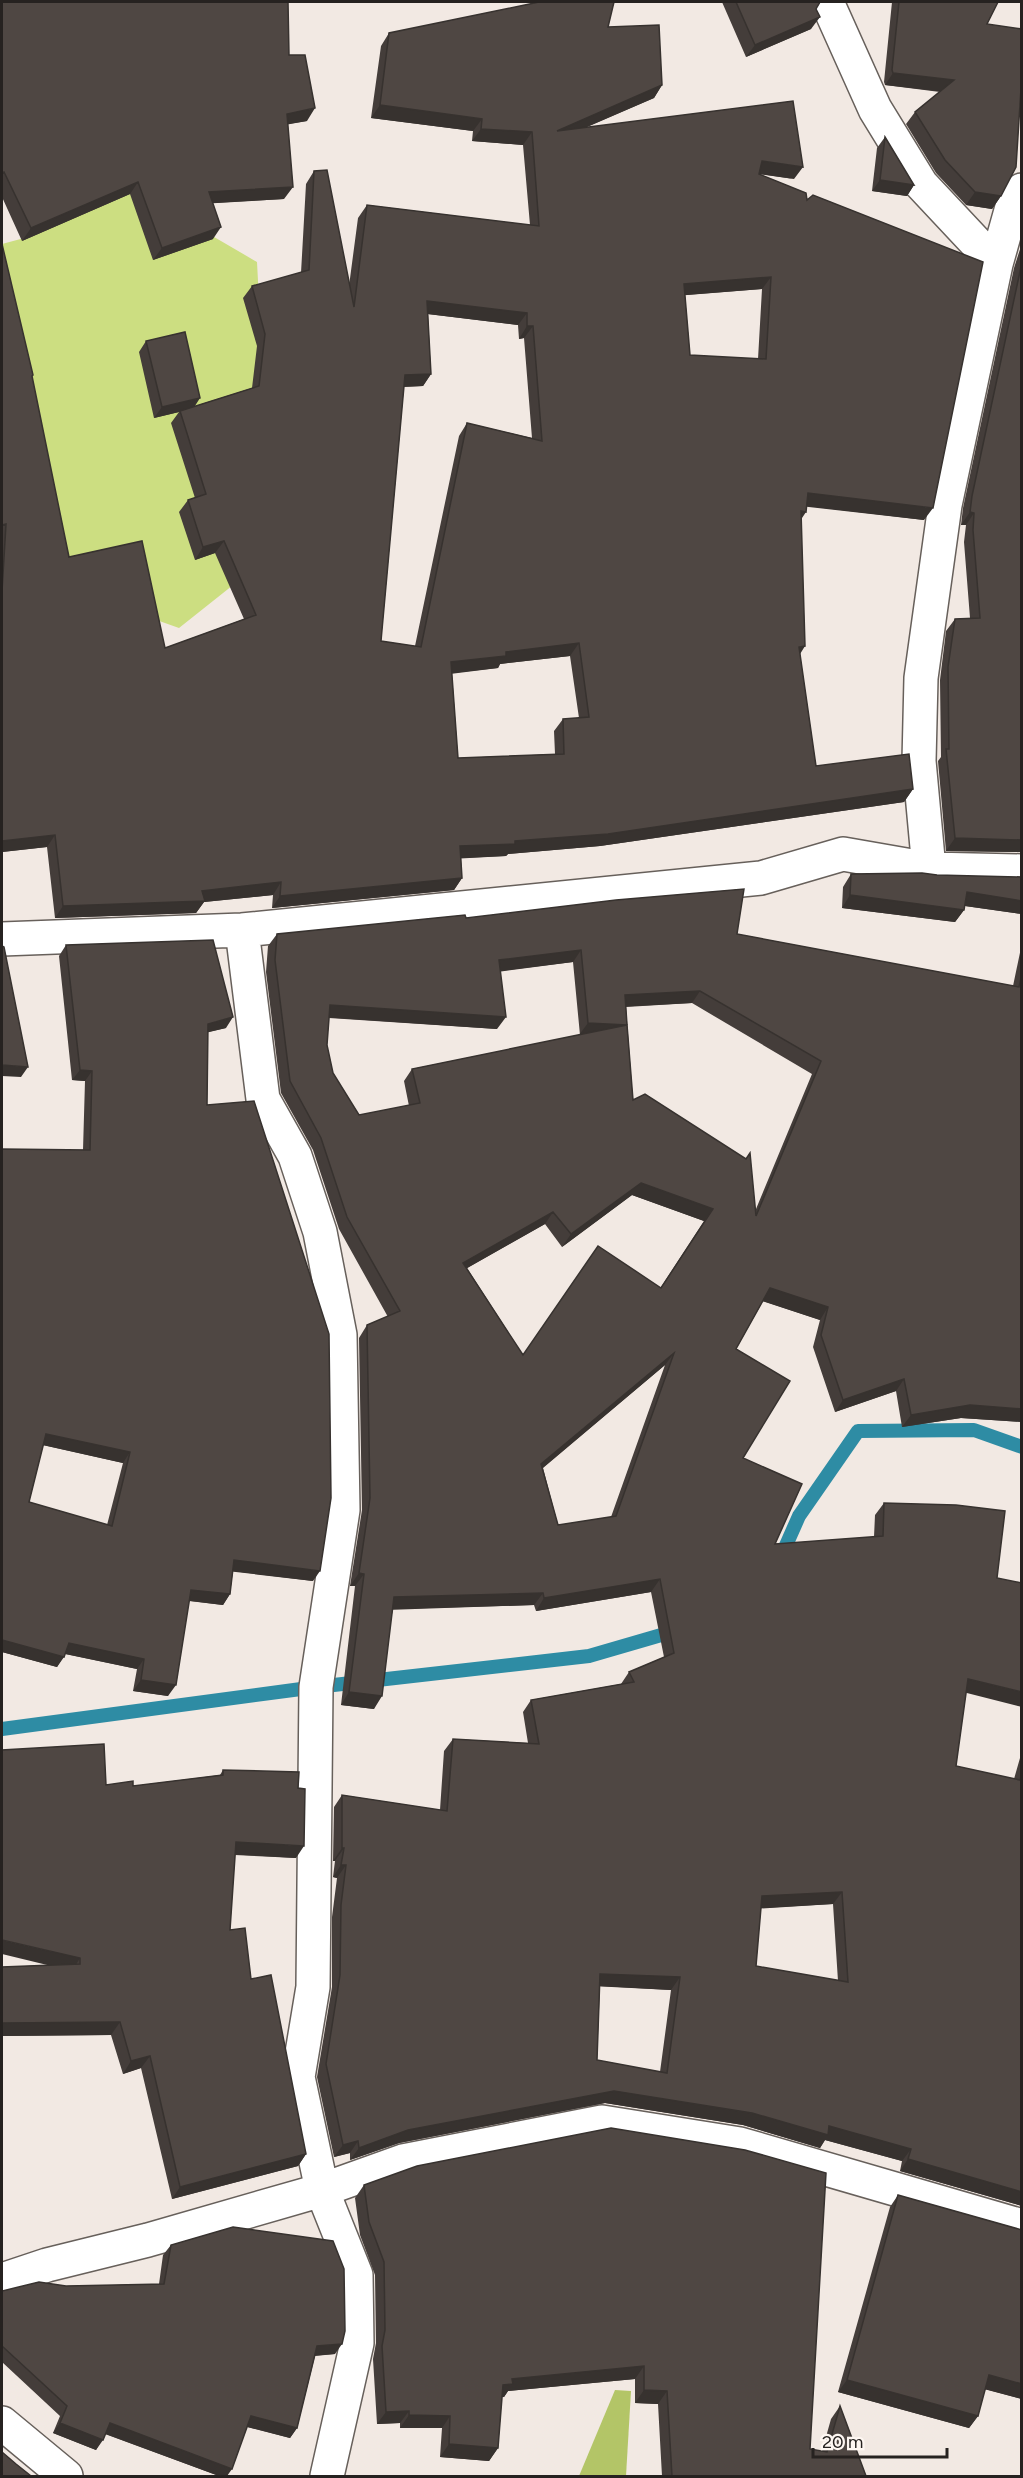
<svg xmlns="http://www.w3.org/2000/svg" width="1023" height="2478" font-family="Figtree,sans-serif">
	<rect width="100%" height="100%" fill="#f2e9e3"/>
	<path fill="#ccde81" d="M 106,174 L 257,262 L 269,491 L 252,570 L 179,628 L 2,565 L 2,244 L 28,237 Z"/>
	<path fill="#b3c567" d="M 615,2390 L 631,2391 L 626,2476 L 579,2476 Z"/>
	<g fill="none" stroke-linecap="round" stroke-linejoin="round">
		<path stroke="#2e8ca4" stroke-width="14" d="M 780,1559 L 799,1516 L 858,1431 L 974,1430 L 1022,1447
			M 2,1729 L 316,1687 L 589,1656 L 675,1631"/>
		<g stroke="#67605b" stroke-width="36">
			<path id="minor" d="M 827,2 L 875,109 L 921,184 L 996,264
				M 929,869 L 919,761 L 921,678 L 945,505 L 996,264 L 1012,207 L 1022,190
				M 242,930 L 263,1099 L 295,1156 L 320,1232 L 340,1335 L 343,1510 L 316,1687 L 313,1987 L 298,2077 L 322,2190 L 356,2275 L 357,2343 L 327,2476
				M 2,939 L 242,930 L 761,878 L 843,854 L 929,869 L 1022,871
				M 2,2280 L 47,2265 L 148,2240 L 322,2190 L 403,2161 L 602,2122 L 740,2144 L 1022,2226
				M 2,2423 L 66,2476"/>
		</g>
		<use href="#minor" stroke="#fff" stroke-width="33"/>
	</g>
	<path fill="#443d3a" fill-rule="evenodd" d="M 2,2 L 289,55 L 307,121 L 288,124 L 284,199 L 213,203 L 213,239 L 153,260 L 130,194 L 22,241 L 2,197 Z
		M 614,2 L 608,27 L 662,85 L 654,98 L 584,128 L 794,179 L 759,174 L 807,200 L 924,520 L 807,506 L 801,519 L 800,654 L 816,766 L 913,789 L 904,802 L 600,846 L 508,854 L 506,856 L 461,858 L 462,878 L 454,890 L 272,908 L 273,895 L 204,902 L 196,913 L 55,918 L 47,847 L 2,852 L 2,244 L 32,378 L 69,557 L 165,648 L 244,619 L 215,553 L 195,560 L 179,512 L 188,500 L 195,498 L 171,423 L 179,412 L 154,418 L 139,352 L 146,341 L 195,406 L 252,388 L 257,346 L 243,298 L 252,286 L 301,273 L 306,184 L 314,171 L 349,286 L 358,218 L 367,205 L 530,225 L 523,145 L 472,141 L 473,131 L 371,118 L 381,46 L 389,33 ZM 762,289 L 758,359 L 690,355 L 685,295 ZM 428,314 L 518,325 L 519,339 L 524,338 L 532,438 L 467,423 L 459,436 L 415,646 L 381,641 L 404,387 L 423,386 L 431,374 ZM 570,656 L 579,718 L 563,719 L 554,731 L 555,754 L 458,758 L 452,673 L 498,668 L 500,664 Z
		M 722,2 L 820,2 L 816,9 L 811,29 L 746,57 Z
		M 892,2 L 998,2 L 987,24 L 1001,196 L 992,209 L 966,205 L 936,173 L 906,124 L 915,112 L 940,92 L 885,85 L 884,82 Z
		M 885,137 L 914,185 L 907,196 L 872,191 L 877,148 Z
		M 1022,243 L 1022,852 L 946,851 L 938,761 L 941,757 L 940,680 L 946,631 L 955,619 L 970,618 L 964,542 L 966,525 L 961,525 L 963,508 L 1014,268 Z
		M 851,874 L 1022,877 L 1022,914 L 965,906 L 964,910 L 955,922 L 842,908 L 843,887 Z
		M 466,918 L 737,934 L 1013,986 L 1022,943 L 1022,1422 L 961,1418 L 902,1427 L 896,1391 L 835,1412 L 813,1347 L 820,1320 L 763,1301 L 736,1349 L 743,1458 L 775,1544 L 874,1537 L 875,1515 L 884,1503 L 966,1693 L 956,1766 L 1014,1779 L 1022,1751 L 1022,2206 L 900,2171 L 902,2161 L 825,2140 L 820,2148 L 743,2125 L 605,2103 L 399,2143 L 350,2160 L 350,2153 L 334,2157 L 317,2077 L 332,1987 L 332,1917 L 337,1878 L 333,1877 L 335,1861 L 333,1861 L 334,1807 L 342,1795 L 440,1810 L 444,1751 L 453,1739 L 528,1743 L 523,1712 L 531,1700 L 621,1684 L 629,1672 L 664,1657 L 651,1592 L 536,1611 L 534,1605 L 393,1609 L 374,1709 L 341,1705 L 355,1586 L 350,1586 L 362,1510 L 359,1338 L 367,1325 L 388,1317 L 339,1229 L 313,1150 L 281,1093 L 266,972 L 268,946 L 277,934 ZM 573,962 L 580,1035 L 412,1069 L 404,1081 L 409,1106 L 359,1115 L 333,1073 L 327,1045 L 329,1018 L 497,1029 L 500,971 ZM 692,1003 L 812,1074 L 756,1209 L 633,1100 L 626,1007 ZM 632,1195 L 704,1221 L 661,1287 L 523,1355 L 467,1268 L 545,1224 L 562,1247 ZM 665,1365 L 611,1517 L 558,1525 L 543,1468 ZM 833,1904 L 838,1981 L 756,1966 L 761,1908 ZM 600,1986 L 671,1990 L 660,2072 L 597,2060 Z
		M 66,945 L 226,1028 L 208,1032 L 207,1105 L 313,1581 L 233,1571 L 230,1594 L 223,1605 L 189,1601 L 168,1696 L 133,1691 L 137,1669 L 65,1654 L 57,1667 L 2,1652 L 83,1150 L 85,1081 L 72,1080 L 59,956 ZM 43,1445 L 123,1463 L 107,1525 L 29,1502 Z
		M 223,1770 L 296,1858 L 235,1855 L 230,1930 L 251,1979 L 306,2154 L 298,2166 L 172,2199 L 141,2068 L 123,2074 L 111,2035 L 2,2036 L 2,1967 L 48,1965 L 106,1785 L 133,1786 L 220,1775 Z
		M 364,2185 L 810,2449 L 822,2451 L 831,2419 L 840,2406 L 866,2476 L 662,2476 L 658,2404 L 635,2403 L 635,2379 L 508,2391 L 504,2397 L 502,2397 L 498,2448 L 489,2461 L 440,2457 L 442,2428 L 400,2428 L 400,2423 L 377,2424 L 373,2359 L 376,2343 L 375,2275 L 360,2235 L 355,2198 Z
		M 898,2195 L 1022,2230 L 1022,2399 L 985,2389 L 978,2416 L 969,2428 L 838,2392 L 890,2207 Z
		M 171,2245 L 335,2354 L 315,2356 L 297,2428 L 290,2438 L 247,2427 L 227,2476 L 219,2476 L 105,2434 L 96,2450 L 53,2433 L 60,2416 L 2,2362 L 2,2291 L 66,2286 L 159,2284 L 163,2255 Z"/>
	<path fill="#37322f" d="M 509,2 L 551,2 L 549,3 Z
		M 820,17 L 811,29 L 746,57 L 755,45 Z
		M 893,73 L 954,80 L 946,92 L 885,85 Z
		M 662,85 L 654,98 L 548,144 L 557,131 Z
		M 380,105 L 482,119 L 473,131 L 371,118 Z
		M 315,108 L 307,121 L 279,126 L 287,114 Z
		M 481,129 L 532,132 L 523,145 L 472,141 Z
		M 762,161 L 803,167 L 794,179 L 753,173 Z
		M 880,180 L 914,185 L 907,196 L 872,191 Z
		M 138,182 L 130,194 L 22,241 L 31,228 Z
		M 293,187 L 284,199 L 200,204 L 209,192 Z
		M 975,192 L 1001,196 L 992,209 L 966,205 Z
		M 221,227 L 213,239 L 153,260 L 162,248 Z
		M 771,277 L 762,289 L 675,296 L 684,284 Z
		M 427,301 L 527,313 L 518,325 L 419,313 Z
		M 527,326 L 533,326 L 524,338 L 519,339 Z
		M 431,374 L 423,386 L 397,387 L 405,375 Z
		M 200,398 L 193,409 L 180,411 L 179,412 L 154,418 L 162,407 Z
		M 808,493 L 933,508 L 924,520 L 800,506 Z
		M 801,511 L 806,512 L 798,524 Z
		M 970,512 L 974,513 L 966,525 L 961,525 Z
		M 224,541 L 215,553 L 195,560 L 203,547 Z
		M 579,643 L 570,656 L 500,664 L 498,668 L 442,675 L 451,662 L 506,652 Z
		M 805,646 L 797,659 L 799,647 Z
		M 913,789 L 904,802 L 600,846 L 508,854 L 506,856 L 451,859 L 460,846 L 515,841 Z
		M 55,835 L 47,847 L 2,852 L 2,841 Z
		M 955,838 L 1022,840 L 1022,852 L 946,851 Z
		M 462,878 L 454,890 L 272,908 L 280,896 Z
		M 281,882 L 273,895 L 204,902 L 196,913 L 55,918 L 63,906 Z
		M 967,892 L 1022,901 L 1022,914 L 958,905 Z
		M 850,895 L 964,910 L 955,922 L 842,908 Z
		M 581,950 L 573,962 L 490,973 L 499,960 Z
		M 700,991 L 692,1003 L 616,1007 L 625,995 Z
		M 330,1005 L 506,1017 L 497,1029 L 321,1017 Z
		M 233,1017 L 226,1028 L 201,1034 L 208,1024 Z
		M 588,1023 L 627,1025 L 579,1035 Z
		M 2,1065 L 28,1067 L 21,1077 L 2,1076 Z
		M 80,1070 L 92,1071 L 85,1081 L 72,1080 Z
		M 641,1183 L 713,1209 L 704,1221 L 632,1195 L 562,1247 L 571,1234 Z
		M 553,1212 L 545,1224 L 455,1275 L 463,1263 Z
		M 770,1288 L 828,1307 L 820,1320 L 762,1301 Z
		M 674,1353 L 665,1365 L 533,1476 L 541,1464 Z
		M 904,1379 L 896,1391 L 835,1412 L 843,1400 Z
		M 970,1405 L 1022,1409 L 1022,1422 L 961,1418 L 902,1427 L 911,1415 Z
		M 46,1434 L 130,1452 L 123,1463 L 38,1444 Z
		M 234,1560 L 320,1571 L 313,1581 L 227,1571 Z
		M 359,1573 L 364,1574 L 355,1586 L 350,1586 Z
		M 660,1579 L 651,1592 L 536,1611 L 544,1598 Z
		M 191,1590 L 230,1594 L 223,1605 L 183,1600 Z
		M 543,1593 L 534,1605 L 386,1610 L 394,1597 Z
		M 2,1640 L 64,1657 L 57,1667 L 2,1652 Z
		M 69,1643 L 144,1659 L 137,1669 L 61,1653 Z
		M 968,1679 L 1022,1692 L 1022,1707 L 959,1691 Z
		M 141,1680 L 176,1685 L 168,1696 L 133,1691 Z
		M 349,1692 L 382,1696 L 374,1709 L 341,1705 Z
		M 236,1842 L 304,1846 L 296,1858 L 227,1854 Z
		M 342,1848 L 344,1848 L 335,1861 L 333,1861 Z
		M 341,1865 L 346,1865 L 337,1878 L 333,1877 Z
		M 842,1892 L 833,1904 L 753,1909 L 762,1896 Z
		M 2,1940 L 80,1958 L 72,1971 L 2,1954 Z
		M 600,1974 L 680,1977 L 671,1990 L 592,1986 Z
		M 120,2022 L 111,2035 L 2,2036 L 2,2023 Z
		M 150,2056 L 141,2068 L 123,2074 L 131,2061 Z
		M 614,2091 L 829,2126 L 911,2149 L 902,2161 L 825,2140 L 820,2148 L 743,2125 L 605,2103 L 399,2143 L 350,2160 L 359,2148 L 408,2130 Z
		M 358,2141 L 350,2153 L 334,2157 L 343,2145 Z
		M 306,2154 L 298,2166 L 172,2199 L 180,2187 Z
		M 908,2159 L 1022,2192 L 1022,2206 L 900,2171 Z
		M 342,2344 L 335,2354 L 310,2356 L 317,2346 Z
		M 644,2366 L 635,2379 L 508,2391 L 504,2397 L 494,2398 L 503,2385 L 512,2379 Z
		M 989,2375 L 1022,2384 L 1022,2399 L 980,2388 Z
		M 847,2380 L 978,2416 L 969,2428 L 838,2392 Z
		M 644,2390 L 667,2391 L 658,2404 L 635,2403 Z
		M 409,2411 L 400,2423 L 377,2424 L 386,2412 Z
		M 409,2415 L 450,2416 L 442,2428 L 400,2428 Z
		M 251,2416 L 297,2428 L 290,2438 L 244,2426 Z
		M 60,2423 L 103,2440 L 96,2450 L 53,2433 Z
		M 110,2423 L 232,2469 L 227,2476 L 219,2476 L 103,2433 Z
		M 449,2444 L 498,2448 L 489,2461 L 440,2457 Z"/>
	<path fill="#4f4743" stroke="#37322f" stroke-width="1.5" fill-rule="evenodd" d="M 2,2 L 288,2 L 289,55 L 305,55 L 315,108 L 287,114 L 293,187 L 209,192 L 221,227 L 162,248 L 138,182 L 31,228 L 4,172 L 2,173 Z
		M 539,2 L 614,2 L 608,27 L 659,25 L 662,85 L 557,131 L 793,101 L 803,167 L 762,161 L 759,174 L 806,193 L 807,200 L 813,195 L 983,262 L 933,508 L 808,493 L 806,512 L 801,511 L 805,646 L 799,647 L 816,766 L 909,754 L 913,789 L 608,834 L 515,841 L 515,844 L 460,846 L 462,878 L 280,896 L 281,882 L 202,891 L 205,901 L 63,906 L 55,835 L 2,841 L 2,591 L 6,524 L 2,525 L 2,244 L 33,375 L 32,376 L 69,557 L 142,541 L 165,648 L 256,615 L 224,541 L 203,547 L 188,500 L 206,494 L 180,411 L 259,386 L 265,334 L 252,286 L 309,270 L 314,171 L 327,170 L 354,307 L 367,205 L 539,226 L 532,132 L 481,129 L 482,119 L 380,105 L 389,33 ZM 771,277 L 766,359 L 690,355 L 684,284 ZM 427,301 L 527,313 L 527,326 L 533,326 L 542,441 L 467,423 L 421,647 L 381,641 L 405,375 L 431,374 ZM 579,643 L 589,717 L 563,719 L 564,754 L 458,758 L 451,662 L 506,656 L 506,652 Z
		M 736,2 L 820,2 L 816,9 L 820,17 L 755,45 Z
		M 899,2 L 998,2 L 987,24 L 1022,29 L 1022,73 L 1016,167 L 1001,196 L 975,192 L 945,160 L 915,112 L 954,80 L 893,73 L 892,70 Z
		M 885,137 L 914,185 L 880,180 Z
		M 1022,262 L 1022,840 L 955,838 L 946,749 L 949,749 L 948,667 L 955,619 L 980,618 L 973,530 L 974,513 L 970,512 L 972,496 Z
		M 185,332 L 200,398 L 162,407 L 146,341 Z
		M 922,873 L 937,875 L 1022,877 L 1022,901 L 967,892 L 964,910 L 850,895 L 851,874 Z
		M 744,889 L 737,934 L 1019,987 L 1022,974 L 1022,1409 L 970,1405 L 911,1415 L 904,1379 L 843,1400 L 821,1335 L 828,1307 L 770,1288 L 736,1349 L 790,1381 L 743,1458 L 802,1484 L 775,1544 L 883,1536 L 884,1503 L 956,1505 L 1005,1511 L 997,1578 L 1022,1583 L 1022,1692 L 968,1679 L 956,1766 L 1020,1780 L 1022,1773 L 1022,2192 L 908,2159 L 911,2149 L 829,2126 L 828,2135 L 752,2113 L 614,2091 L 408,2130 L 359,2148 L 358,2141 L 343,2145 L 326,2064 L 340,1975 L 341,1905 L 346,1865 L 341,1865 L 344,1848 L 342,1848 L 342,1795 L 447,1811 L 453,1739 L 539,1744 L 531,1700 L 634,1682 L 629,1672 L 674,1653 L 660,1579 L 544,1598 L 543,1593 L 394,1597 L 382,1696 L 349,1692 L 364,1574 L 359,1573 L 370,1498 L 367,1325 L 400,1311 L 347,1217 L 321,1138 L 290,1081 L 275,960 L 277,934 L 465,915 L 466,918 L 616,900 ZM 581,950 L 588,1023 L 627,1025 L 625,995 L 700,991 L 821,1061 L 756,1216 L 750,1153 L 746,1159 L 645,1094 L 633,1100 L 627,1025 L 412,1069 L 420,1103 L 359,1115 L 333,1073 L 327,1045 L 330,1005 L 506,1017 L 499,960 ZM 641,1183 L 713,1209 L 661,1288 L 598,1246 L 523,1355 L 463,1263 L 553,1212 L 571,1234 ZM 674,1353 L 616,1516 L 558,1525 L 541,1464 ZM 842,1892 L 848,1982 L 756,1966 L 762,1896 ZM 600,1974 L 680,1977 L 667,2073 L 597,2060 Z
		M 213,940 L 233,1017 L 208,1024 L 207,1105 L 254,1101 L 329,1334 L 331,1498 L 320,1571 L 234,1560 L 230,1594 L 191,1590 L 176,1685 L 141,1680 L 144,1659 L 69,1643 L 64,1657 L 2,1640 L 2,1149 L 90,1150 L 92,1071 L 80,1070 L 66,945 ZM 46,1434 L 130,1452 L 112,1526 L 29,1502 Z
		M 2,946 L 4,947 L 28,1067 L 2,1065 Z
		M 104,1744 L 106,1785 L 133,1781 L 133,1786 L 223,1775 L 223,1770 L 299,1772 L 298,1788 L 305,1789 L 304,1846 L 236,1842 L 230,1930 L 245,1928 L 251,1979 L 271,1975 L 306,2154 L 180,2187 L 150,2056 L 131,2061 L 120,2022 L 2,2023 L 2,1967 L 80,1964 L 80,1958 L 2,1940 L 2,1750 Z
		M 611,2128 L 745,2150 L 826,2173 L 810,2449 L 827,2452 L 840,2406 L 866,2476 L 672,2476 L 667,2391 L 644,2390 L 644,2366 L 512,2379 L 513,2384 L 503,2385 L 498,2448 L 449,2444 L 450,2416 L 409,2415 L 409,2411 L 386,2412 L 382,2346 L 385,2330 L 384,2262 L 369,2222 L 364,2185 L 417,2166 Z
		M 898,2195 L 1022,2230 L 1022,2384 L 989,2375 L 978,2416 L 847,2380 Z
		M 233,2227 L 333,2241 L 344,2269 L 345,2331 L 342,2344 L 317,2346 L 297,2428 L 251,2416 L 232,2469 L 110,2423 L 103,2440 L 60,2423 L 67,2406 L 2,2346 L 2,2291 L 39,2282 L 66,2286 L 164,2284 L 171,2245 Z
		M 2,2452 L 16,2464 L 31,2476 L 2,2476 Z"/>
	<rect width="1023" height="2478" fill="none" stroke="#262220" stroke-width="6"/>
	<path d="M813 2448v9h134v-9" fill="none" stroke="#262220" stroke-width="3"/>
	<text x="822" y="2448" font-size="18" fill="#262220" stroke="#fef7f2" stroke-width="4.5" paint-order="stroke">20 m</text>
</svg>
